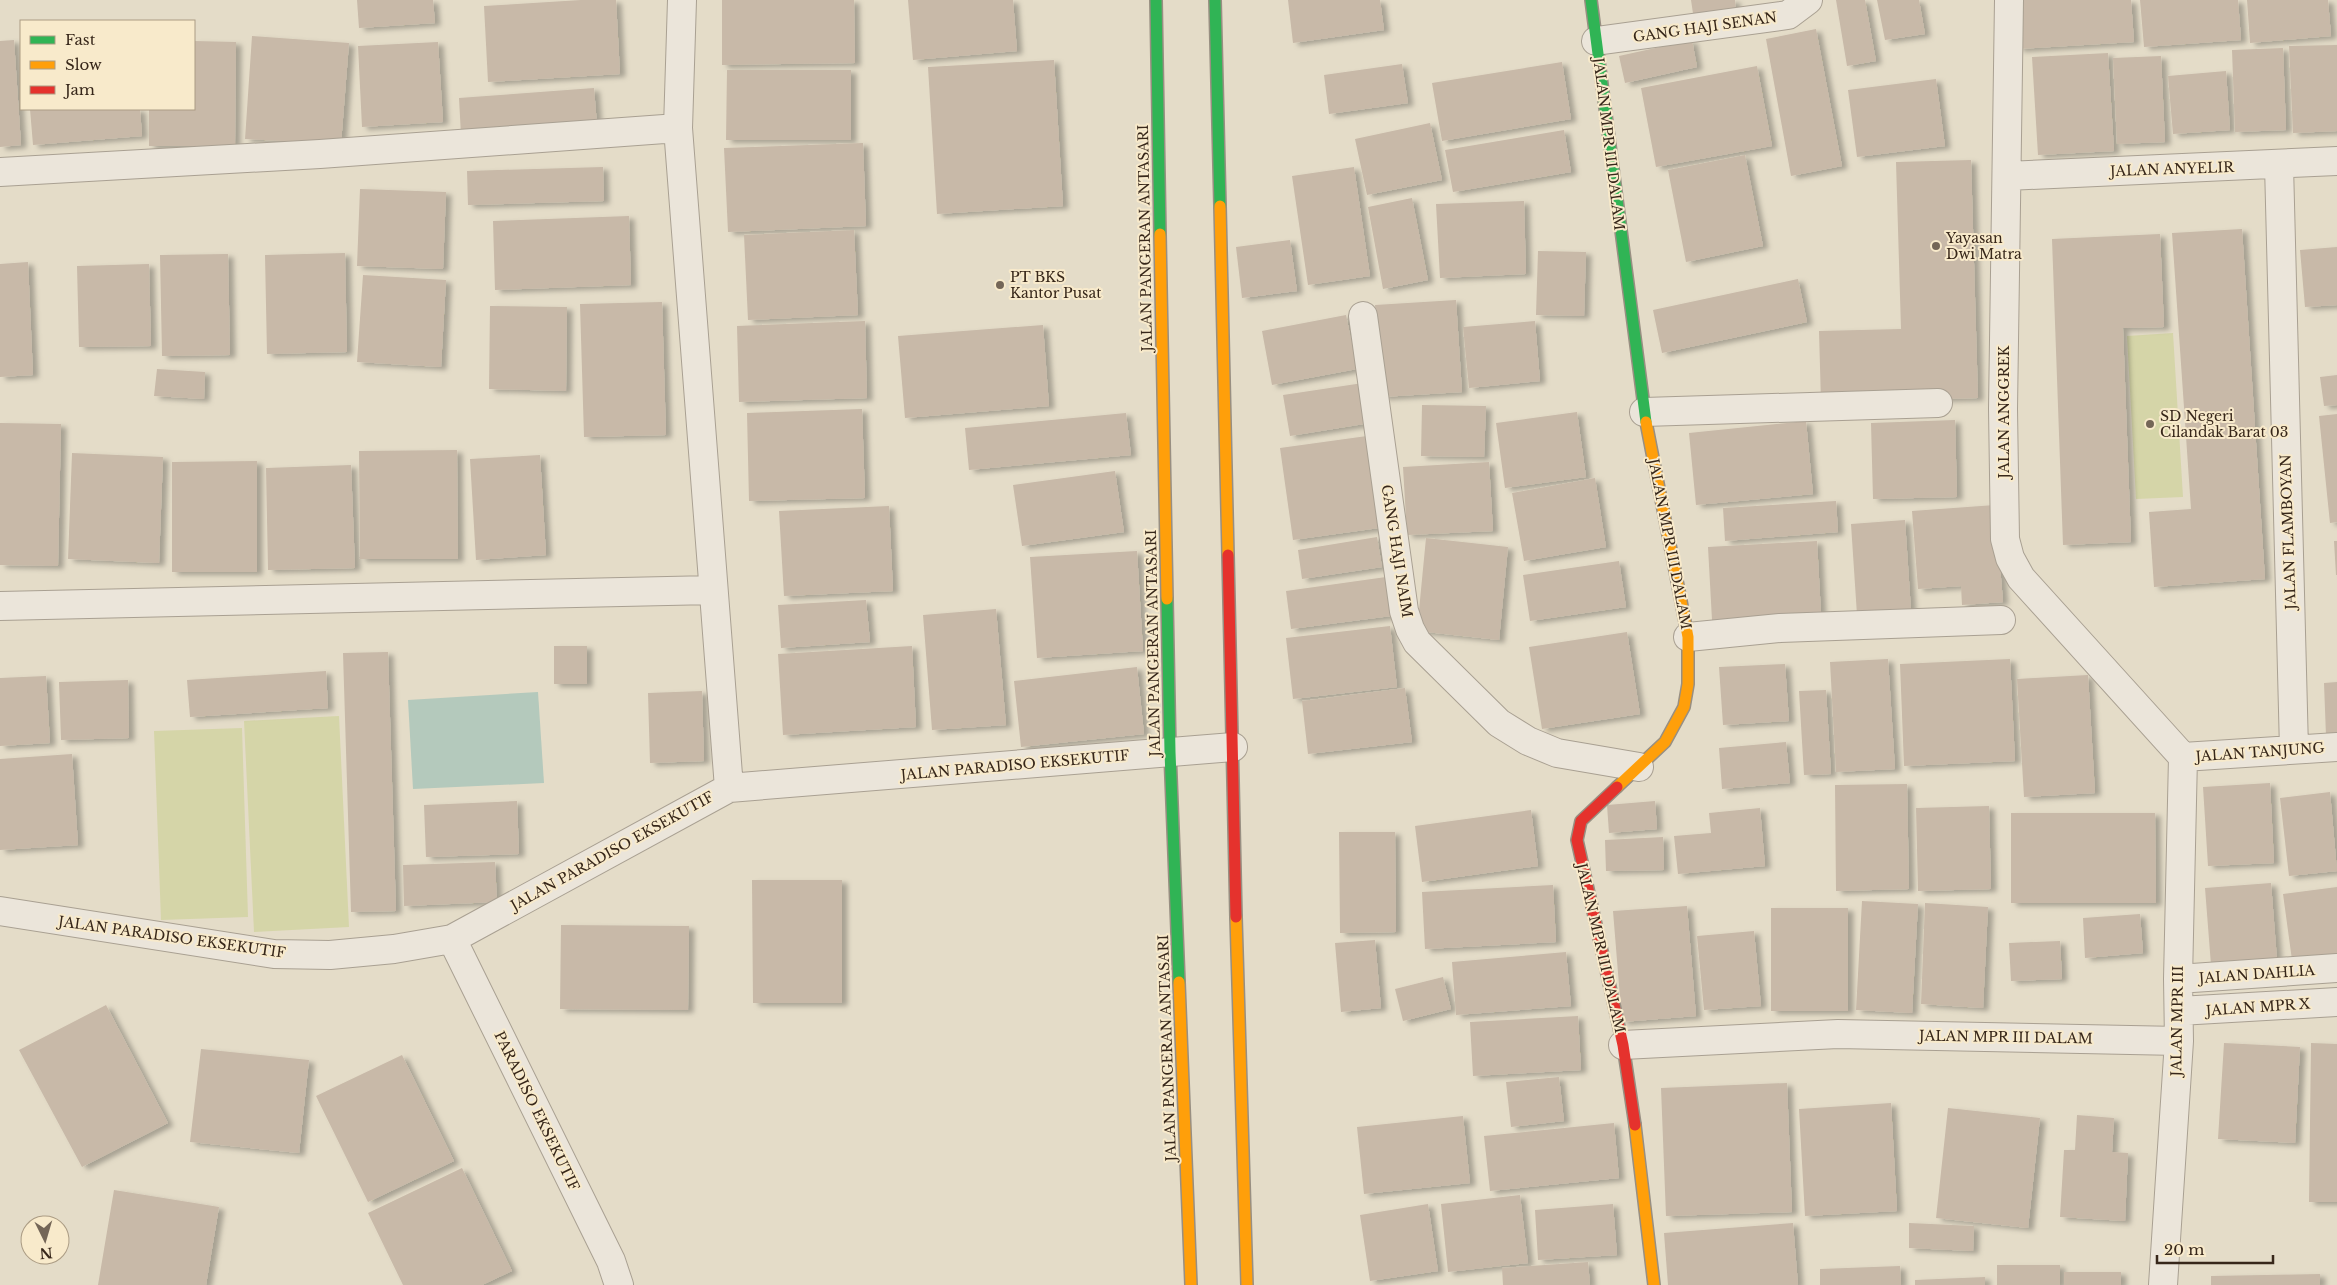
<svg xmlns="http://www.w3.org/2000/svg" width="2337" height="1285" font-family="'Libre Baskerville',serif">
	<defs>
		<filter id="shadow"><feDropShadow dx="5.5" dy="3" stdDeviation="2.5" flood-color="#0004"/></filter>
	</defs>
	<rect width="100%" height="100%" fill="#e4dcc8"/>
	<path fill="#d5d5a8" d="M 2173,333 L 2183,497 L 2136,499 L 2127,336 Z
		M 339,716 L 349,927 L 254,932 L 244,721 Z
		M 242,728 L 248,917 L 161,920 L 154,731 Z"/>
	<path fill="#b4c9bc" d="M 538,692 L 544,783 L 413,789 L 408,700 Z"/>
	<path fill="#c8b9a8" filter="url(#shadow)" d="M 357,0 L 433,0 L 435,23 L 359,28 Z
		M 581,0 L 616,0 L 620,74 L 488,82 L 484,6 Z
		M 722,0 L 854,0 L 855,63 L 722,65 Z
		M 908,0 L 1013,0 L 1017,51 L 913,60 Z
		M 1288,0 L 1380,0 L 1384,30 L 1293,43 Z
		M 1691,0 L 1735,0 L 1736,14 L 1694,20 Z
		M 1836,0 L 1865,0 L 1876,61 L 1847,66 Z
		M 1877,0 L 1919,0 L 1925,34 L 1885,40 Z
		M 2015,0 L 2131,0 L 2134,42 L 2018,49 Z
		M 2140,0 L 2238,0 L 2241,40 L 2144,47 Z
		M 2247,0 L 2328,0 L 2331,36 L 2250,43 Z
		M 1816,29 L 1842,166 L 1791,176 L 1766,39 Z
		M 252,36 L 349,43 L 341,144 L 245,139 Z
		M 14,40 L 21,145 L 0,147 L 0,41 Z
		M 1692,40 L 1697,67 L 1625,83 L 1619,56 Z
		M 194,41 L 236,42 L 235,146 L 149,146 L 149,109 L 194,109 Z
		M 438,42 L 443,122 L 362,127 L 358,46 Z
		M 2337,45 L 2337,131 L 2293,133 L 2289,46 Z
		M 2283,48 L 2286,130 L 2235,132 L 2232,50 Z
		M 2108,53 L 2114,151 L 2038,155 L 2032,57 Z
		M 2161,56 L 2165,142 L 2117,144 L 2113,58 Z
		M 1054,60 L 1063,206 L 937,214 L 928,67 Z
		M 1562,62 L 1571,119 L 1442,141 L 1432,83 Z
		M 1402,64 L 1408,103 L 1329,114 L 1324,75 Z
		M 1757,66 L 1772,146 L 1656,167 L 1641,88 Z
		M 727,70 L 851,70 L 851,140 L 726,140 Z
		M 2226,71 L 2230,130 L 2173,134 L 2168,76 Z
		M 1936,79 L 1945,146 L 1857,157 L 1848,90 Z
		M 594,88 L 597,125 L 461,135 L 459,98 Z
		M 30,109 L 140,109 L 142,136 L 33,145 Z
		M 1430,123 L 1442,180 L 1367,195 L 1355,139 Z
		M 1564,130 L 1571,172 L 1453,192 L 1445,150 Z
		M 863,143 L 866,226 L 728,232 L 724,148 Z
		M 1745,155 L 1763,246 L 1686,262 L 1668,170 Z
		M 1971,160 L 1978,398 L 1821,402 L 1819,331 L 1901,329 L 1896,162 Z
		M 603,167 L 604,201 L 468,205 L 467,171 Z
		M 1354,167 L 1370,276 L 1308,285 L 1292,176 Z
		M 360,189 L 446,192 L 443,269 L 357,266 Z
		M 1412,198 L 1428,280 L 1383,289 L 1368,207 Z
		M 1524,201 L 1526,274 L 1440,278 L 1436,204 Z
		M 629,216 L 631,285 L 495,290 L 493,221 Z
		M 2242,229 L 2265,579 L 2154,587 L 2149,512 L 2191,509 L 2172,233 Z
		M 854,230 L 858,315 L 748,320 L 744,235 Z
		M 2160,234 L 2164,327 L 2123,328 L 2131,542 L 2063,545 L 2052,239 Z
		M 1290,240 L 1297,291 L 1242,298 L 1236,247 Z
		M 2337,247 L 2337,305 L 2305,307 L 2300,250 Z
		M 1538,251 L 1586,252 L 1584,316 L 1536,315 Z
		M 345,253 L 347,352 L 267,354 L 265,255 Z
		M 228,254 L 230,355 L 162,356 L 160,255 Z
		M 28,262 L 33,375 L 0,377 L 0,264 Z
		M 149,264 L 151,346 L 79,347 L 77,266 Z
		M 363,275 L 446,280 L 441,367 L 357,362 Z
		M 1798,279 L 1807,322 L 1662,353 L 1653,310 Z
		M 1456,300 L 1462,392 L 1382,397 L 1375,305 Z
		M 662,302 L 666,435 L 584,437 L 580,304 Z
		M 490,306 L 567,307 L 566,391 L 489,389 Z
		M 1346,315 L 1357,369 L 1272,385 L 1262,331 Z
		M 865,321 L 867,398 L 739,402 L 737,326 Z
		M 1535,321 L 1540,381 L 1469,388 L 1463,327 Z
		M 1043,325 L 1049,406 L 905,418 L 898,336 Z
		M 157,369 L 205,372 L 204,399 L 154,396 Z
		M 2337,375 L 2337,405 L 2324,406 L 2320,377 Z
		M 1363,383 L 1370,423 L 1290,436 L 1283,395 Z
		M 1422,405 L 1486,406 L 1484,457 L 1421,456 Z
		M 862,409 L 865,498 L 749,501 L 747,413 Z
		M 1577,412 L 1586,477 L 1505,488 L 1496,423 Z
		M 1126,413 L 1131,455 L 969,470 L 965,428 Z
		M 2337,414 L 2337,522 L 2330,523 L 2319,416 Z
		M 1955,420 L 1957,497 L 1873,499 L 1871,423 Z
		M 1806,421 L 1813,494 L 1696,505 L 1689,433 Z
		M 0,423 L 61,424 L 58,566 L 0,565 Z
		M 1367,436 L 1379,528 L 1293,540 L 1280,448 Z
		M 457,450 L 458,559 L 360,559 L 359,451 Z
		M 72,453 L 163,457 L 159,563 L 68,559 Z
		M 540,455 L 546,555 L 476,560 L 470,459 Z
		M 257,461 L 257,572 L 172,572 L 172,462 Z
		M 1489,462 L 1493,531 L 1407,535 L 1403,467 Z
		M 351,465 L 355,568 L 268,570 L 266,468 Z
		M 1115,471 L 1124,532 L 1022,546 L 1013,485 Z
		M 1595,478 L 1606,547 L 1524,561 L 1512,493 Z
		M 1836,501 L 1838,532 L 1725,541 L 1723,508 Z
		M 1995,505 L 2003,602 L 1962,605 L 1961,586 L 1918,589 L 1912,511 Z
		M 889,506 L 893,591 L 784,596 L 779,511 Z
		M 1905,520 L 1911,611 L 1857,615 L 1851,524 Z
		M 1377,537 L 1382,567 L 1302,579 L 1298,550 Z
		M 1426,538 L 1508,547 L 1499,640 L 1417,631 Z
		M 1817,541 L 1821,614 L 1712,620 L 1708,547 Z
		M 2334,541 L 2337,541 L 2337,575 L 2336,575 Z
		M 1137,551 L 1143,651 L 1037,658 L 1030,557 Z
		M 1619,561 L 1626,607 L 1530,621 L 1523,575 Z
		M 1386,577 L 1391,616 L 1291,629 L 1286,591 Z
		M 866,600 L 870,642 L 781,648 L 778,605 Z
		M 996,609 L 1006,725 L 932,730 L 923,615 Z
		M 1390,626 L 1397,687 L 1293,699 L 1286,638 Z
		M 1627,632 L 1640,714 L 1542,729 L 1529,647 Z
		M 554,646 L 587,646 L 587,684 L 554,684 Z
		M 912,646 L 916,727 L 783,735 L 778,654 Z
		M 388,652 L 396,911 L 351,912 L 343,653 Z
		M 1888,659 L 1895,769 L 1836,772 L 1830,662 Z
		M 2010,659 L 2015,761 L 1904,766 L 1900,664 Z
		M 1785,664 L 1789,721 L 1723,725 L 1719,667 Z
		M 1137,667 L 1144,734 L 1021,747 L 1014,681 Z
		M 326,671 L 328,708 L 190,717 L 187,680 Z
		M 2088,675 L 2095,793 L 2024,797 L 2017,679 Z
		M 46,676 L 50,743 L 0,746 L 0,678 Z
		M 128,680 L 129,738 L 61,740 L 59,682 Z
		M 2337,682 L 2337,735 L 2326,736 L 2324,683 Z
		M 1405,688 L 1412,742 L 1308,754 L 1302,701 Z
		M 1826,690 L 1831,774 L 1804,775 L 1799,691 Z
		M 702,691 L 704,761 L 650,763 L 648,693 Z
		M 1786,742 L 1790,783 L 1722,789 L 1719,748 Z
		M 72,754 L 78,845 L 0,850 L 0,759 Z
		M 2270,783 L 2274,863 L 2208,866 L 2203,787 Z
		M 1907,784 L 1909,889 L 1836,891 L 1835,785 Z
		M 2330,792 L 2337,871 L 2289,876 L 2280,798 Z
		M 517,801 L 519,854 L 426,857 L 424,805 Z
		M 1655,801 L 1657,829 L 1609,833 L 1607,805 Z
		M 1989,806 L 1991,889 L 1918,891 L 1916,808 Z
		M 1760,808 L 1765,866 L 1678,874 L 1674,836 L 1711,833 L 1709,813 Z
		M 1531,810 L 1538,866 L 1422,882 L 1415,826 Z
		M 2011,813 L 2155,813 L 2156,903 L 2011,903 Z
		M 1339,832 L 1395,832 L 1396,932 L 1340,933 Z
		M 1663,837 L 1664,870 L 1606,871 L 1605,840 Z
		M 495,862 L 497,902 L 404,906 L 403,865 Z
		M 752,880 L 842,880 L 842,1003 L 753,1003 Z
		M 2271,883 L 2277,960 L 2211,965 L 2205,888 Z
		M 1553,885 L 1556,942 L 1425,949 L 1422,892 Z
		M 2337,887 L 2337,954 L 2292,960 L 2283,894 Z
		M 1862,901 L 1918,904 L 1912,1013 L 1856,1010 Z
		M 1925,903 L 1988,907 L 1983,1008 L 1921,1004 Z
		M 1687,906 L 1696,1016 L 1622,1022 L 1613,911 Z
		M 1771,908 L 1848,908 L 1848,1011 L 1771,1011 Z
		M 2140,914 L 2143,953 L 2085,958 L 2083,918 Z
		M 561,925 L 689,926 L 688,1010 L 560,1009 Z
		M 1754,931 L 1761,1006 L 1704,1010 L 1697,936 Z
		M 1375,940 L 1381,1008 L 1341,1012 L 1335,943 Z
		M 2060,941 L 2062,979 L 2011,981 L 2009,943 Z
		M 1566,952 L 1571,1006 L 1456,1015 L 1452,962 Z
		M 1443,977 L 1451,1009 L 1403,1021 L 1395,989 Z
		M 106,1005 L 168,1123 L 82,1167 L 19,1050 Z
		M 1578,1016 L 1581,1070 L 1473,1076 L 1470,1022 Z
		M 2224,1043 L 2300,1047 L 2295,1143 L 2218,1139 Z
		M 2311,1043 L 2337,1044 L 2337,1202 L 2309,1202 Z
		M 201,1049 L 309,1060 L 299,1153 L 190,1142 Z
		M 402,1055 L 454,1161 L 368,1202 L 316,1096 Z
		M 1559,1077 L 1564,1121 L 1511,1127 L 1506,1082 Z
		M 1787,1083 L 1792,1212 L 1666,1216 L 1661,1088 Z
		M 1891,1103 L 1897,1211 L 1805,1216 L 1799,1109 Z
		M 1948,1108 L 2040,1118 L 2028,1228 L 1936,1218 Z
		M 2077,1115 L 2114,1118 L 2112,1152 L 2128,1153 L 2125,1221 L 2060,1217 L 2064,1150 L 2075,1150 Z
		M 1463,1116 L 1470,1183 L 1364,1194 L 1357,1127 Z
		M 1614,1123 L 1619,1178 L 1490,1191 L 1484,1136 Z
		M 462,1168 L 512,1271 L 482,1285 L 403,1285 L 368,1213 Z
		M 114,1190 L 219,1207 L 206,1285 L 98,1285 Z
		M 1520,1195 L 1528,1263 L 1448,1272 L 1441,1204 Z
		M 1428,1204 L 1438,1271 L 1370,1281 L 1360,1215 Z
		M 1613,1204 L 1617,1255 L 1538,1260 L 1535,1210 Z
		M 1793,1223 L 1798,1285 L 1668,1285 L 1664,1233 Z
		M 1909,1223 L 1974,1226 L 1973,1251 L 1909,1248 Z
		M 1588,1262 L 1590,1285 L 1503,1285 L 1502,1268 Z
		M 1997,1265 L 2060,1265 L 2060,1285 L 1997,1285 Z
		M 1900,1266 L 1901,1285 L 1820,1285 L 1820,1269 Z
		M 2064,1272 L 2121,1272 L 2121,1285 L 2064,1285 Z
		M 2320,1274 L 2320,1285 L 2211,1285 L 2211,1276 Z
		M 1985,1277 L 1985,1285 L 1915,1285 L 1915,1280 Z"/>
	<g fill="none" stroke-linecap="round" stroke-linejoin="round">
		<g stroke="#a9a092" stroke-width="30">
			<path id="street" d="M 682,0 L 678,128 L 729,788
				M 2009,0 L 2003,409 L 2005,539 L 2010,558 L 2021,578 L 2183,757
				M 1596,41 L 1788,15 L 1808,0
				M 2279,165 L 2294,749
				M 0,172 L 320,154 L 678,128
				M 2007,176 L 2337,161
				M 1363,316 L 1404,611 L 1410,629 L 1417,642 L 1499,723 L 1528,741 L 1557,753 L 1639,767
				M 1644,412 L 1938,403
				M 0,606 L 713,590
				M 1688,637 L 1780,628 L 2001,620
				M 2183,757 L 2337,747
				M 0,911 L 274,954 L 330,955 L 394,949 L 452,939 L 729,788 L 1233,747
				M 452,939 L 611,1261 L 619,1285
				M 2178,979 L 2337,968
				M 2179,1011 L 2337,1002
				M 1623,1045 L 1838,1034 L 2179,1041
				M 2163,1285 L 2179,1041 L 2178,979 L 2183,757"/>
		</g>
		<g stroke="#988f82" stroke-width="14">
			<path id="fast" d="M 1156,0 L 1160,234
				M 1215,0 L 1220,206
				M 1591,0 L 1646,422
				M 1167,599 L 1170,752 L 1179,982"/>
		</g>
		<g stroke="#988f82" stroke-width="14">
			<path id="slow" d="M 1220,206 L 1228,555
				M 1160,234 L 1167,599
				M 1617,787 L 1665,742 L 1684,707 L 1688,684 L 1688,637 L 1646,422
				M 1236,917 L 1247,1285
				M 1179,982 L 1191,1285
				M 1635,1125 L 1654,1285"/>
		</g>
		<g stroke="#988f82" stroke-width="14">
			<path id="jam" d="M 1228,555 L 1236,917
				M 1617,787 L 1581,821 L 1577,840 L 1623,1045 L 1635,1125"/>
		</g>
		<use href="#street" stroke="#ebe5da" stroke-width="28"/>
		<use href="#fast" stroke="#30b455" stroke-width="11"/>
		<use href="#slow" stroke="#ff9f0a" stroke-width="11"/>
		<use href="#jam" stroke="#e5322d" stroke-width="11"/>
	</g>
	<g fill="#746657" stroke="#f8eacb" stroke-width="2">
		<circle cx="1936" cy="246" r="5"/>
		<circle cx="1000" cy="285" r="5"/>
		<circle cx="2150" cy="424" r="5"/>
	</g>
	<g text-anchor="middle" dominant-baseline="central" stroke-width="4" stroke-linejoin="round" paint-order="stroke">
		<g font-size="14" fill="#37271a" stroke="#f8eacb">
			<text transform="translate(1705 27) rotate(-8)">GANG HAJI SENAN</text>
			<text transform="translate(1609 144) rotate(83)">JALAN MPR III DALAM</text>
			<text transform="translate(2172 169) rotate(-2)">JALAN ANYELIR</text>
			<text transform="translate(1145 238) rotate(-91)">JALAN PANGERAN ANTASARI</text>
			<text transform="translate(2004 412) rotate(-90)">JALAN ANGGREK</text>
			<text transform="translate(2288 532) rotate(-92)">JALAN FLAMBOYAN</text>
			<text transform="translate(1670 544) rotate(79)">JALAN MPR III DALAM</text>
			<text transform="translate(1397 551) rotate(81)">GANG HAJI NAIM</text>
			<text transform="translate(1153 643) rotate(-91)">JALAN PANGERAN ANTASARI</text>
			<text transform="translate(2260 752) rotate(-4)">JALAN TANJUNG</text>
			<text transform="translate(1015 765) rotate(-5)">JALAN PARADISO EKSEKUTIF</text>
			<text transform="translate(612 851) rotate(-29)">JALAN PARADISO EKSEKUTIF</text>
			<text transform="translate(172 937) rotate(8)">JALAN PARADISO EKSEKUTIF</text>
			<text transform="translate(1601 948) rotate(77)">JALAN MPR III DALAM</text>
			<text transform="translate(2257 974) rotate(-4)">JALAN DAHLIA</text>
			<text transform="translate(2258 1007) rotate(-4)">JALAN MPR X</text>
			<text transform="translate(2177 1021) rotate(-89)">JALAN MPR III</text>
			<text transform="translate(2006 1037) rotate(1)">JALAN MPR III DALAM</text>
			<text transform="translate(1167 1048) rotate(-92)">JALAN PANGERAN ANTASARI</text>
			<text transform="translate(537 1111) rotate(64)">PARADISO EKSEKUTIF</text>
		</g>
		<g font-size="14" fill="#37271a" stroke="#f8eacb" text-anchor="start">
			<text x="1946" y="238">Yayasan<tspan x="1946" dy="16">Dwi Matra</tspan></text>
			<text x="1010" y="277">PT BKS<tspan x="1010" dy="16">Kantor Pusat</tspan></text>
			<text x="2160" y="416">SD Negeri<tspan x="2160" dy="16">Cilandak Barat 03</tspan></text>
		</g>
	</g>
	<rect x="20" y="20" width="175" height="90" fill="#f8eacb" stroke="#ab9c84"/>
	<rect x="30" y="36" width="25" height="8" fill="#30b455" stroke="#ab9c84"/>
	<text x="65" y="45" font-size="15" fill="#37271a">Fast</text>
	<rect x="30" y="61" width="25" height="8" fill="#ff9f0a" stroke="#ab9c84"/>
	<text x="65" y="70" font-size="15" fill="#37271a">Slow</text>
	<rect x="30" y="86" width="25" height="8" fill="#e5322d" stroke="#ab9c84"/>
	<text x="65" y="95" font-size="15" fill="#37271a">Jam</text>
	<g transform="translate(45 1240) rotate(175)"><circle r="24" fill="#f8eacb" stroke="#ab9c84"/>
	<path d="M0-4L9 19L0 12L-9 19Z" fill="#746657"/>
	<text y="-8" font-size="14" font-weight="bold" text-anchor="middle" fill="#37271a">N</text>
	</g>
	<path d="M2157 1255v8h116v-8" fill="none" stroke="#37271a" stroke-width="2.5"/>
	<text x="2164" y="1255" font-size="15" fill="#37271a" stroke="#f8eacb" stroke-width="4" paint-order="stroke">20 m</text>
</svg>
